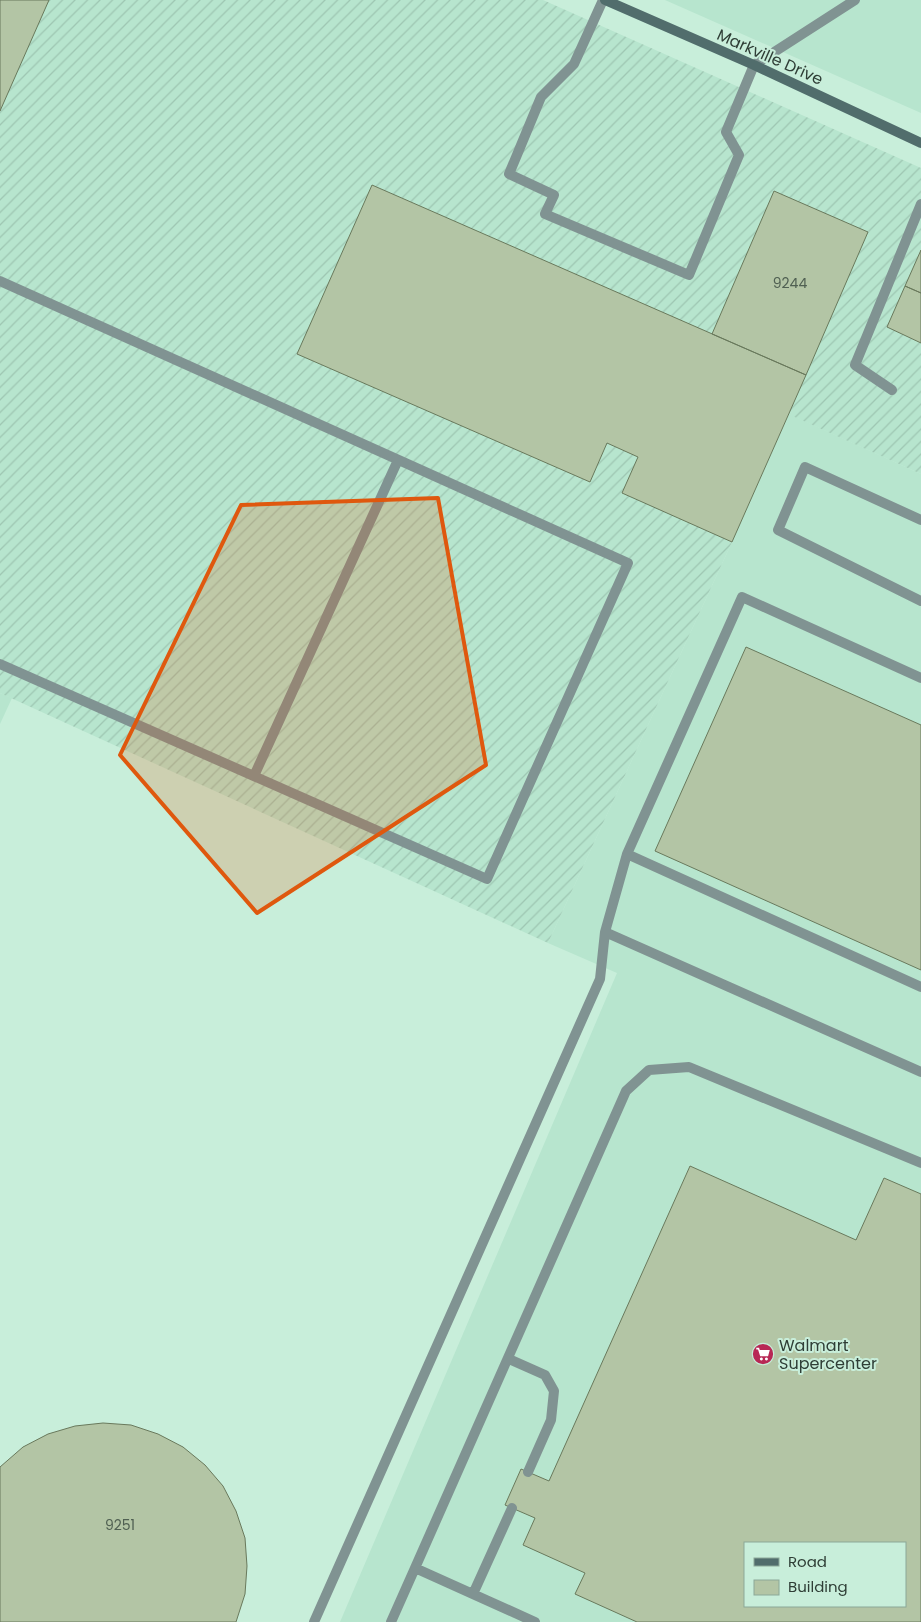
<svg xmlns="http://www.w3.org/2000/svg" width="921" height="1622" font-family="Poppins,sans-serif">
	<defs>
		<pattern id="industrial-furrows" width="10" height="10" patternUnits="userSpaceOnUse" patternTransform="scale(1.25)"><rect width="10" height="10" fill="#b7e5ce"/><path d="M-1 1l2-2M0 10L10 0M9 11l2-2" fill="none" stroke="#9ec6b2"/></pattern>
	</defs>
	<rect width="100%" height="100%" fill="#c8eeda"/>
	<path fill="#b7e5ce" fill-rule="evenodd" d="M 665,0 L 921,0 L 921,113 Z
		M 789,414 L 921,474 L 921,1622 L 340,1622 L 617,973 L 548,943 L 732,542 ZM 745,1543 L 905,1543 L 905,1606 L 745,1606 Z
		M 0,693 L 12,698 L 0,724 Z"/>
	<path fill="url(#industrial-furrows)" d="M 0,0 L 543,0 L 921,168 L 921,474 L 788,414 L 732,542 L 548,943 L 0,693 Z"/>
	<path fill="#b3c5a5" stroke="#69795c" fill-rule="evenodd" d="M 0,0 L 49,0 L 0,111 Z
		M 372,185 L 806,375 L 732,542 L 622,493 L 638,457 L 607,443 L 590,482 L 297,354 Z
		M 774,191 L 868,232 L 806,375 L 712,334 Z
		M 921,250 L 921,293 L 905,286 Z
		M 905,286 L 921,293 L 921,343 L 887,327 Z
		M 746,647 L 921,725 L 921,970 L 655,851 Z
		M 690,1166 L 856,1240 L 884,1178 L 921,1194 L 921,1622 L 637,1622 L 575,1594 L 585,1573 L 523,1545 L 535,1518 L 505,1505 L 521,1469 L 549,1481 ZM 745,1543 L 905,1543 L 905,1606 L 745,1606 Z
		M 103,1423 L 131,1425 L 158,1434 L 183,1447 L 205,1465 L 223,1486 L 236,1511 L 245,1538 L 247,1566 L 245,1594 L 236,1622 L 0,1622 L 0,1467 L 23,1447 L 48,1434 L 75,1426 Z"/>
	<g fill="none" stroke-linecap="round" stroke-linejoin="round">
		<path stroke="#809392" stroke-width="10" d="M 603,0 L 574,64 L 541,97 L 509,174 L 554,195 L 545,214 L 689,275 L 739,155 L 726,132 L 754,65 L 855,0
			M 0,281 L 628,563 L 487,879 L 0,664
			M 892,390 L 855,365 L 921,204
			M 921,520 L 805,467 L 778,530 L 921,601
			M 921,678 L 742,597 L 627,854 L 921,987
			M 254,776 L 398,460
			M 627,854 L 605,932 L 921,1072
			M 509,1359 L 545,1375 L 554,1391 L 551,1420 L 528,1472
			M 415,1568 L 626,1091 L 649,1070 L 689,1067 L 921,1163
			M 473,1594 L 512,1508
			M 314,1622 L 600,979 L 605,932
			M 391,1622 L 415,1568 L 535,1622"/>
		<path stroke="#516d6c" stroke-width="10" d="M 605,0 L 754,65 L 921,143"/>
	</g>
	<path fill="#df580e" fill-opacity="0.2" stroke="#df580e" stroke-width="4" stroke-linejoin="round" d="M 438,498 L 486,765 L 257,913 L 120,755 L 241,505 Z"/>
	<defs>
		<g id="supermarket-disc" transform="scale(1.125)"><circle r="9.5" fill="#b82855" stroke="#c8eeda"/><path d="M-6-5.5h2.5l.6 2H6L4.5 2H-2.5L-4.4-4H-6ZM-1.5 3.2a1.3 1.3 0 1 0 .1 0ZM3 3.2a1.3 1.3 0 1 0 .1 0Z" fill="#fff"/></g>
	</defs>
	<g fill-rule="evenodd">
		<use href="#supermarket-disc" x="763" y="1354"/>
	</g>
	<g text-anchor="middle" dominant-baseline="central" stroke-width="4" stroke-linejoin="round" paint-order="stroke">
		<g font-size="14" fill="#506052">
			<text x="790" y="283">9244</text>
			<text x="120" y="1525">9251</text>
		</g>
		<g font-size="16" fill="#2f3e36" stroke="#c8eeda">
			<text transform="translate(770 57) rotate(24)">Markville Drive</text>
		</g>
		<g font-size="16" fill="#2f3e36" stroke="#c8eeda" text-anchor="start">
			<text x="779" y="1345">Walmart<tspan x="779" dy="18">Supercenter</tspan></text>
		</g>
	</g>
	<rect x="744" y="1542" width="162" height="65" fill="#c8eeda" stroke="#8ba898"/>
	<rect x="754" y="1558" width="25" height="8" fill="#516d6c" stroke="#8ba898"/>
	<text x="788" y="1567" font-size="15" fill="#2f3e36">Road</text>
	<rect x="754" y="1580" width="25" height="15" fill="#b3c5a5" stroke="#8ba898"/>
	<text x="788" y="1592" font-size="15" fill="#2f3e36">Building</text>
</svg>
